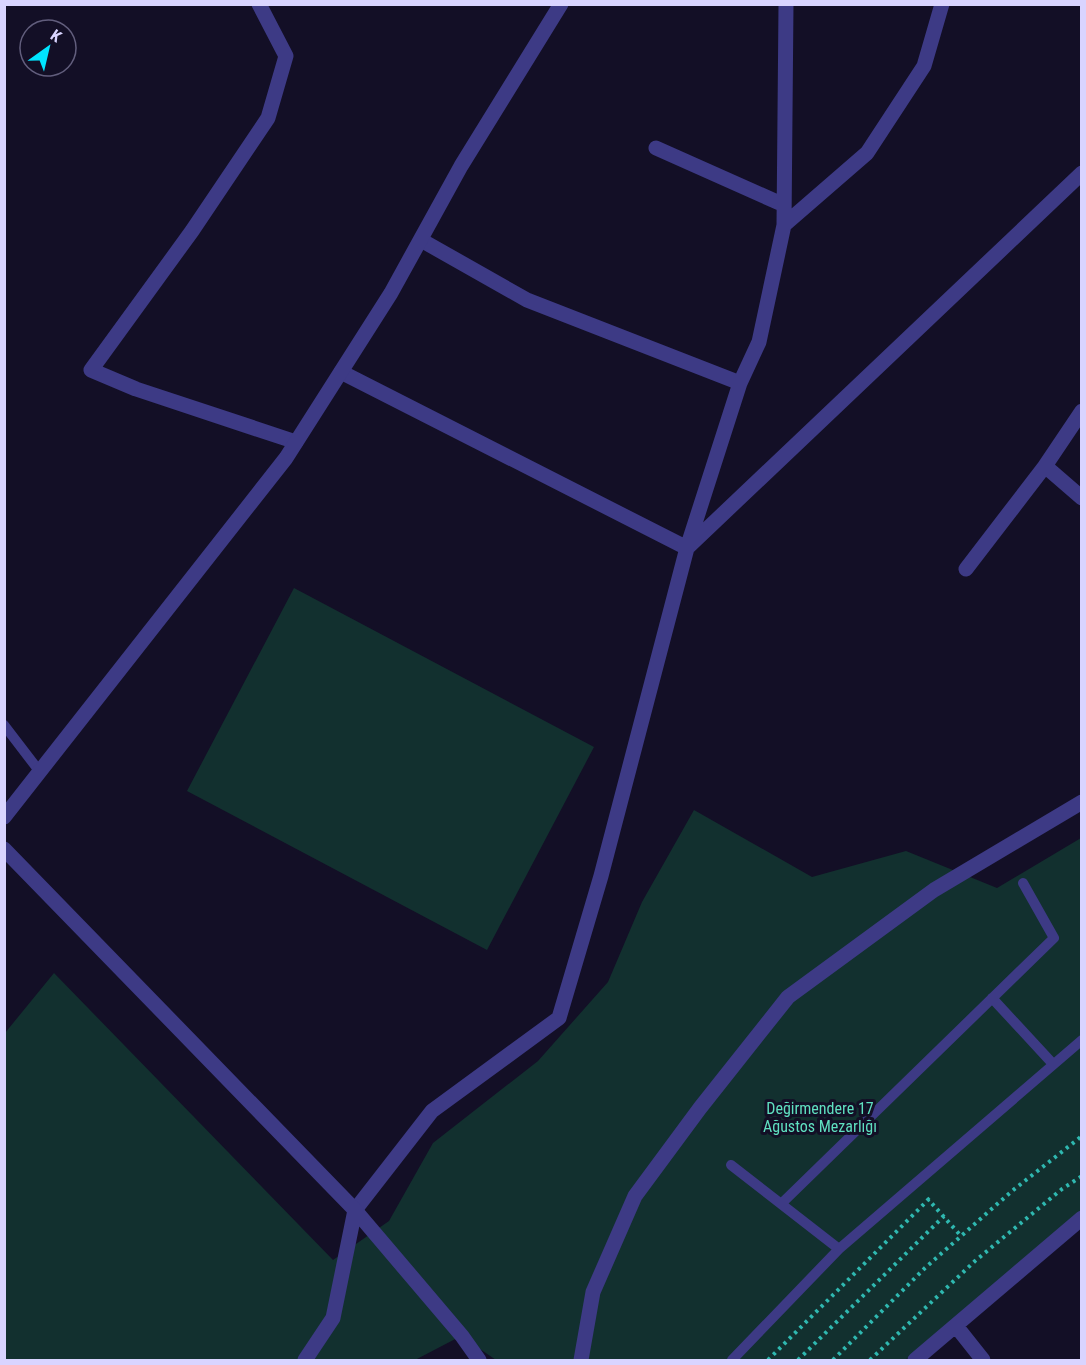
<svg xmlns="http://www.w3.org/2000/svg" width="1086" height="1365" font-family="'Roboto Condensed',sans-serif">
	<rect width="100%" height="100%" fill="#130f26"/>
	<path fill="#12302f" d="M 294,588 L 594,747 L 487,950 L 187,791 Z
		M 694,810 L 812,877 L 906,851 L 997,888 L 1081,838 L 1081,1213 L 905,1360 L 496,1360 L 461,1336 L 415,1360 L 5,1360 L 5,1033 L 54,973 L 333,1260 L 389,1221 L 433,1143 L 538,1061 L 608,982 L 642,902 Z"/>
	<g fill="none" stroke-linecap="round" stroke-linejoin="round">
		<path stroke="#2fb8b0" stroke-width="4" stroke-dasharray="3 4.5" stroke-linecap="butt" d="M 927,1198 L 961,1236
			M 768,1360 L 929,1199
			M 798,1360 L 944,1216
			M 833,1360 L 925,1268 L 1012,1191 L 1082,1136
			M 870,1360 L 975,1261 L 1062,1189 L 1082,1176"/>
		<path stroke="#3d3a85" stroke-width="10" d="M 4,725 L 40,772
			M 992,998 L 1053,1064
			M 731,1165 L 839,1249 L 732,1360
			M 781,1204 L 1054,938 L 1023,883
			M 839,1249 L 1082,1040"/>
		<path stroke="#3d3a85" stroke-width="15" d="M 259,4 L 286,56 L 268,118 L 192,231 L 91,370 L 136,389 L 296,442
			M 656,148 L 784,205
			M 784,225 L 867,153 L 924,66 L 942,4
			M 421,240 L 527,300 L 740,383
			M 341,372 L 687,548 L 1082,173
			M 1045,466 L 1082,411
			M 966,569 L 1045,466 L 1082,498
			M 355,1210 L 432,1111 L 559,1018 L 601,876 L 687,548 L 740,383 L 759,342 L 784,225 L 786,4
			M 956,1326 L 983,1360
			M 915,1360 L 1082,1218"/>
		<path stroke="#3d3a85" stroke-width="15" d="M 4,817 L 286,458 L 391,293 L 461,166 L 561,4
			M 4,849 L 355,1210 L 462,1336 L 479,1360
			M 305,1360 L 333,1318 L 355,1210
			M 581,1360 L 593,1292 L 635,1196 L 700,1108 L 788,997 L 934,890 L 1082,802"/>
	</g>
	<g text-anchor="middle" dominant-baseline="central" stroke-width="6" stroke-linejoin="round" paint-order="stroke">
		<g font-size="16" fill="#5fe0c0" stroke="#130f26">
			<text x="820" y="1108">Değirmendere 17<tspan x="820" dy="18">Ağustos Mezarlığı</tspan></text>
		</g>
	</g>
	<rect width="1086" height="1365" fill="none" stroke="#d9d4ff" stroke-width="12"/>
	<g transform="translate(48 48) rotate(34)"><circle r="28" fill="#130f26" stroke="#625e7d" stroke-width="1.5"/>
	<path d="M0-4.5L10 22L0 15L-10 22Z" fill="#00e5ff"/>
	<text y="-9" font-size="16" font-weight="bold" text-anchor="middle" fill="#d9d4ff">K</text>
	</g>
</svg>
